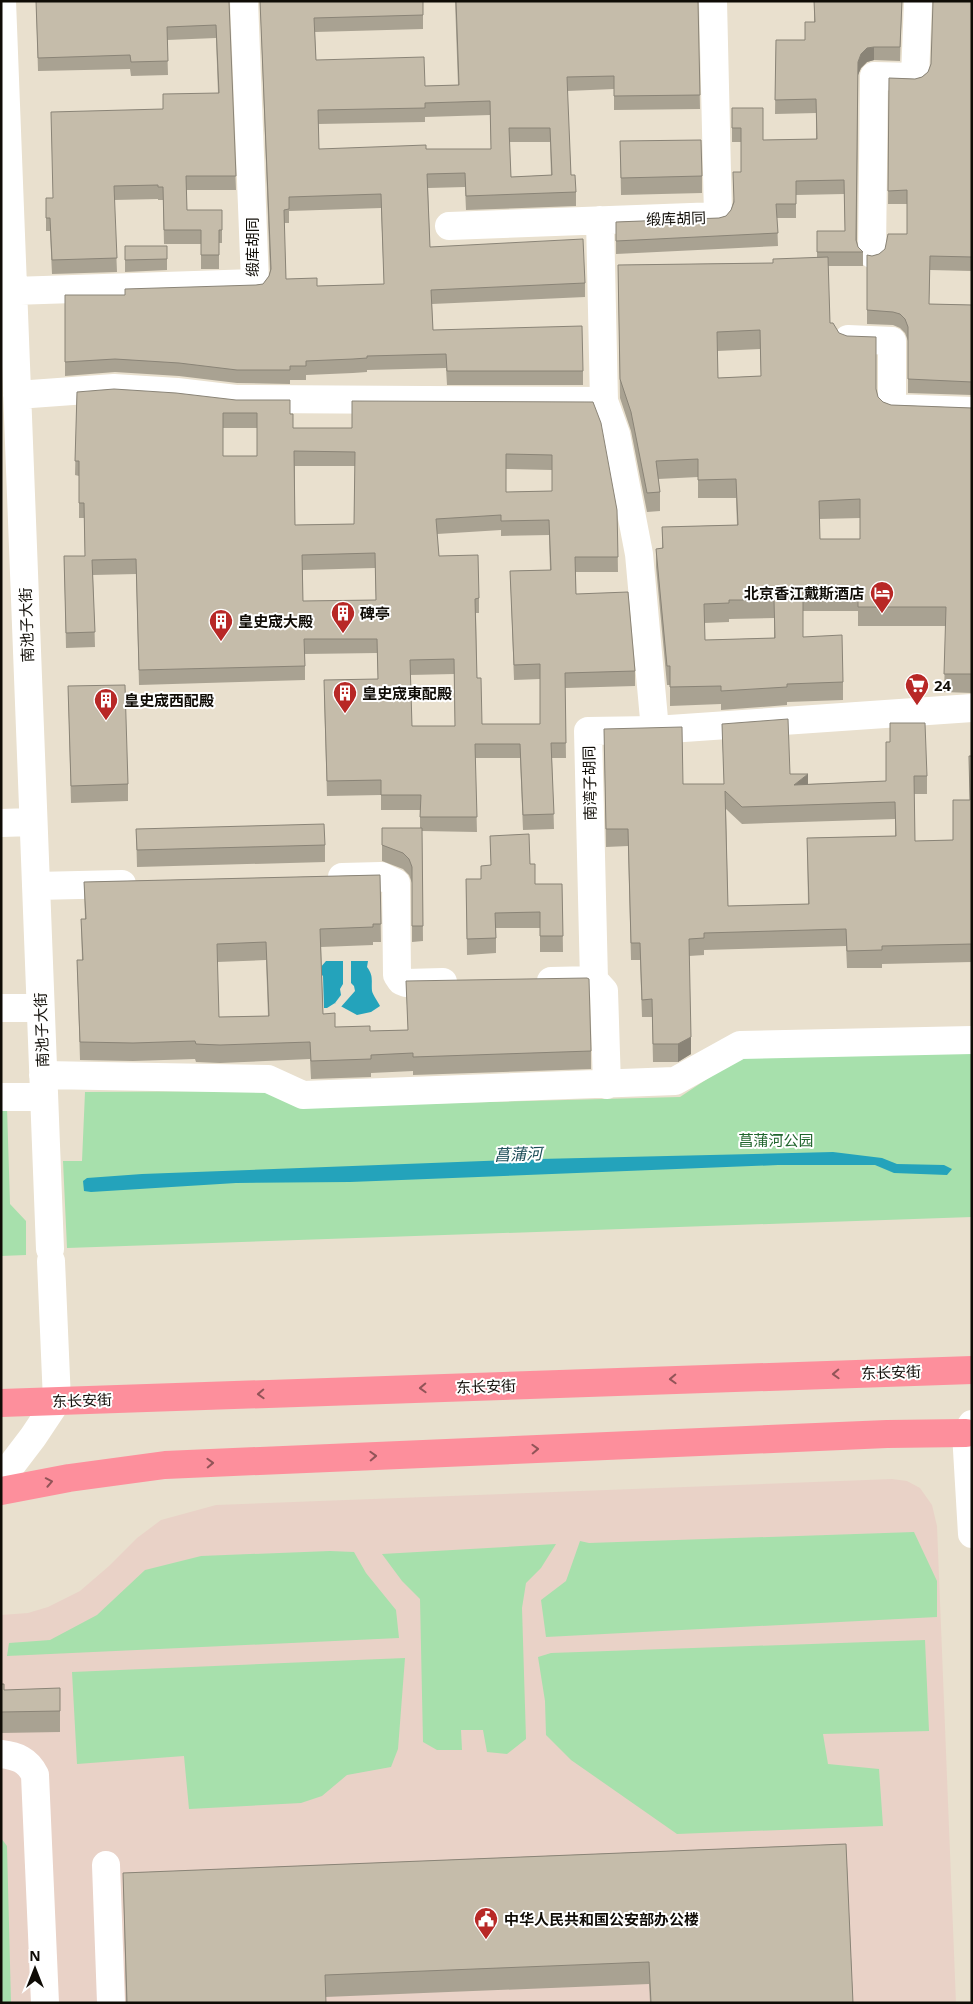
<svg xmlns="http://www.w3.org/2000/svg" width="973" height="2004" font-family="'Open Sans','Noto Sans SC',sans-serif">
	<rect width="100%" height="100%" fill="#e9e0ce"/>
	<path fill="#e9d2c7" d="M 892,1479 L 907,1481 L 920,1488 L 932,1505 L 937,1526 L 956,2003 L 1,2003 L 1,1615 L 28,1613 L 48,1607 L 80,1591 L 109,1566 L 137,1538 L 161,1520 L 216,1505 Z"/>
	<path fill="#a7e0ac" d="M 972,1053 L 972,1217 L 67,1248 L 63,1161 L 82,1161 L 85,1092 L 272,1091 L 297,1107 L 680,1097 L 740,1057 Z
		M 1,1107 L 7,1107 L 10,1204 L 26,1221 L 26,1255 L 1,1256 Z
		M 914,1532 L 937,1581 L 937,1617 L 546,1637 L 541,1600 L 566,1581 L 580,1541 L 589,1543 Z
		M 556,1544 L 541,1568 L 526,1583 L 522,1608 L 526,1739 L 507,1754 L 487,1752 L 483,1730 L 461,1730 L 462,1750 L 437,1750 L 423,1742 L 420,1599 L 402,1581 L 382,1554 Z
		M 330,1551 L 354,1552 L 366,1573 L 396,1610 L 399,1638 L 7,1656 L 9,1643 L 50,1640 L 97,1615 L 145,1570 L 201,1556 Z
		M 925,1640 L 929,1731 L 823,1734 L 828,1764 L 879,1769 L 883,1826 L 677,1834 L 571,1760 L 546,1735 L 545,1701 L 538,1657 L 551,1653 Z
		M 405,1658 L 398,1749 L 391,1767 L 347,1775 L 322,1796 L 301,1803 L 189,1809 L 184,1756 L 77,1764 L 72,1672 Z
		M 1,1838 L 7,1846 L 11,2003 L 1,2003 Z"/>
	<path fill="#24a3bb" d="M 326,961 L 368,961 L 367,967 C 374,976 371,981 372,991 C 373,995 378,1002 380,1006 L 371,1012 L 357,1015 L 335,1003 L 327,1008 L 324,1008 L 323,976 L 320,973 L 320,968 Z
		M 833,1152 L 882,1158 L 897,1164 L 944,1165 L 952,1169 L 947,1175 L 894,1173 L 875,1165 L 778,1165 L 350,1182 L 236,1183 L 91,1192 L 84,1191 L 83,1181 L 87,1178 L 142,1174 L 539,1159 Z"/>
	<path fill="#e9e0ce" d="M 343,961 L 351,961 L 351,983 L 354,986 L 355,991 L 340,1008 L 335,1003 L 341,995 L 340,989 L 343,984 Z"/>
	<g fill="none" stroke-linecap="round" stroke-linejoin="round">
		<path stroke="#fff" stroke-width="28" d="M 2,1 L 50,1249
			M 600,220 L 604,401 L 616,434 L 639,554 L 655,730
			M 449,226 L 718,216 L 713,1
			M 872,254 L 874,76 L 915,77 L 918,1
			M 13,291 L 255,283 L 244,1
			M 848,339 L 892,341 L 892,408 L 972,411
			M 17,395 L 114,388 L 177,392 L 236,399 L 604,401
			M 1,823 L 33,822
			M 342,877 L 381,876 L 396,883 L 397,975 L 401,981 L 406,983 L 443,982
			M 36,886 L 122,884
			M 594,980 L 588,731 L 655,730 L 972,708
			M 551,981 L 594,980 L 604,991 L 607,1085
			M 1,1008 L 40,1008
			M 43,1075 L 268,1079 L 303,1095 L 675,1081 L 740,1045 L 972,1040
			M 1,1097 L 44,1097
			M 972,1424 L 966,1433 L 972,1534
			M 1,1479 L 33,1437 L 57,1401 L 51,1261
			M 1,1754 C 17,1756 28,1760 35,1775 L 45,2003
			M 106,1865 L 111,2003"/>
		<path stroke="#fd8f9c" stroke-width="28" d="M 1,1403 L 972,1370
			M 1,1491 L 69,1478 L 165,1465 L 887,1434 L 966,1433"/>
	</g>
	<path fill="#a9a292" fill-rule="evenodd" d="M 36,1 L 229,1 L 236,190 L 186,190 L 187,210 L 222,210 L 222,243 L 219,243 L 219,269 L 201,269 L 201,244 L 164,244 L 163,200 L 158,200 L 158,199 L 114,200 L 117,272 L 52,274 L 50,231 L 46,231 L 46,198 L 53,198 L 163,109 L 218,93 L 216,38 L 167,40 L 168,75 L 131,76 L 130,69 L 38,71 Z
		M 260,1 L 423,1 L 423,29 L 315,32 L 316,60 L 425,86 L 458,85 L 455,1 L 698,1 L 700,109 L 614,110 L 614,89 L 567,91 L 571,175 L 576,192 L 576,206 L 466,210 L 465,187 L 428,188 L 430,247 L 585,283 L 585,297 L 432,304 L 433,330 L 583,371 L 583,385 L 447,385 L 446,368 L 367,370 L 367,372 L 353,373 L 306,375 L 306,380 L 290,380 L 290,384 L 237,383 L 179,376 L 115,372 L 65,376 L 65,295 L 125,295 L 256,285 L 263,284 L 269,276 L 270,271 ZM 490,115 L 491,149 L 319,149 L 318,124 L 425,122 L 425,117 ZM 509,142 L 550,142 L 551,175 L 511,177 ZM 381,208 L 384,284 L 317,286 L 286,279 L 284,223 L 289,223 L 289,211 Z
		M 814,1 L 902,1 L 900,61 L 874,60 L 867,62 L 861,68 L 858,75 L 857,241 L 858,247 L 863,252 L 863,266 L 828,266 L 830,323 L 839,333 L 876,389 L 878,397 L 883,402 L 891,405 L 972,408 L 972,693 L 944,692 L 946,626 L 858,626 L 858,611 L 803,611 L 803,637 L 843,682 L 843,700 L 787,702 L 787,705 L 721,710 L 721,704 L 670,706 L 670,685 L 667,685 L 656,567 L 656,549 L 662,548 L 662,527 L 737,525 L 736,498 L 698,498 L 698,477 L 658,479 L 660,492 L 660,511 L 647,512 L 631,431 L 620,398 L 618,265 L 773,263 L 817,258 L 817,231 L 845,231 L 844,194 L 796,195 L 796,218 L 777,218 L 778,246 L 616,254 L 616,222 L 719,218 L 726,216 L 731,210 L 741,172 L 741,142 L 732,142 L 732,108 L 763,140 L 816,139 L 816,113 L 775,114 L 776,40 L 805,40 L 814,22 ZM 760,349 L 761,376 L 718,378 L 717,351 ZM 860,518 L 860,539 L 820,539 L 819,519 ZM 774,618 L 774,638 L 705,640 L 704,623 L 729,622 L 729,619 Z
		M 972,1 L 972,271 L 930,270 L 929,304 L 972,305 L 972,395 L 908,393 L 908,341 L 905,333 L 900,328 L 893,325 L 867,324 L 867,255 L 872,256 L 879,254 L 907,234 L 907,204 L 888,204 L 889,78 L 915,79 L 922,77 L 928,72 L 931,64 Z
		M 620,141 L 702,176 L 702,193 L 621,195 Z
		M 125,246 L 167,246 L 167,270 L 125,272 Z
		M 77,392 L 290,414 L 293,428 L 352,428 L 593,402 L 617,510 L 618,572 L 576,572 L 576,594 L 635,671 L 635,686 L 565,688 L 566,758 L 552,758 L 554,829 L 523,830 L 520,758 L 475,758 L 477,832 L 422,831 L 423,941 L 412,942 L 412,883 L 409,875 L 403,869 L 382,861 L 382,828 L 420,828 L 420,810 L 381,810 L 381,795 L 327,796 L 324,695 L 378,679 L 377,653 L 305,654 L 305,680 L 139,685 L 136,574 L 93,575 L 95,647 L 66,648 L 64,556 L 85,556 L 84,518 L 79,518 L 79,476 L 75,475 ZM 223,428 L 257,428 L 257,456 L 223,456 ZM 295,466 L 355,466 L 354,524 L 295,525 ZM 506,469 L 552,470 L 552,491 L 506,492 ZM 501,530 L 501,536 L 549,535 L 550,570 L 510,571 L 514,680 L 540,679 L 540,724 L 482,724 L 477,678 L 476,613 L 479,613 L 479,598 L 439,556 L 437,534 ZM 375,568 L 376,600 L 303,601 L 303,570 ZM 454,674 L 455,726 L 412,726 L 410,675 Z
		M 68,686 L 128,784 L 128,801 L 71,803 Z
		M 722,724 L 790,774 L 808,784 L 886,781 L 886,742 L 927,776 L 927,794 L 914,794 L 915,841 L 953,840 L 970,800 L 969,756 L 972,756 L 972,962 L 882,964 L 882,968 L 847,968 L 846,946 L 704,950 L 704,955 L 689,956 L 691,1054 L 678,1062 L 653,1062 L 652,1017 L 642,1017 L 640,960 L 631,960 L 628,846 L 606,847 L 604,729 L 683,784 L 724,784 ZM 726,809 L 742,824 L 895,819 L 895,836 L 807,838 L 808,904 L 728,906 Z
		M 136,829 L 325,845 L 325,862 L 137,867 Z
		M 490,836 L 530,864 L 535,884 L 562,884 L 563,952 L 540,952 L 540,928 L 496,928 L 496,953 L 467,955 L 466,879 L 481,879 L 491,865 Z
		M 380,875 L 381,942 L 373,942 L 373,945 L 321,947 L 323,1014 L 335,1027 L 370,1031 L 408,1030 L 406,981 L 591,1051 L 591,1069 L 413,1075 L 413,1071 L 371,1073 L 371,1077 L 311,1079 L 310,1059 L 220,1063 L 196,1062 L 195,1059 L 133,1061 L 80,1060 L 77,960 L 82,960 L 81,919 L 85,919 L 84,882 ZM 266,960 L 268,1016 L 219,1017 L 217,962 Z
		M 1,1684 L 4,1690 L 60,1711 L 60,1732 L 1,1733 Z
		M 846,1844 L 853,2003 L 650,2003 L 649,1984 L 325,1997 L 326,2003 L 126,2003 L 123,1873 Z"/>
	<path fill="#8a8477" d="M 874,47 L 874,60 L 867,62 L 861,68 L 858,75 L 856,254 L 858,62 L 861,54 L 867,48 Z
		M 808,774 L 808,791 L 794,785 Z
		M 691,1037 L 691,1054 L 678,1062 L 678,1044 Z"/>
	<path fill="#c5bcaa" stroke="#8a8477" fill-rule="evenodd" d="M 36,1 L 229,1 L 236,176 L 186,176 L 187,210 L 222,210 L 222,230 L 219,230 L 219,255 L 201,255 L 201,230 L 164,230 L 163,187 L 158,187 L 158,185 L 114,186 L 117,258 L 52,260 L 50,218 L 46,218 L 46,198 L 53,198 L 51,112 L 163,109 L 163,94 L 219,93 L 216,25 L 167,27 L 168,61 L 131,62 L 130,55 L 38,58 Z
		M 260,1 L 423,1 L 423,15 L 314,18 L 316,60 L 424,57 L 425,86 L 459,85 L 456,1 L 698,1 L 700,95 L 614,96 L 614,76 L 567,77 L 571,175 L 575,175 L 576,192 L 466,196 L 465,173 L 427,174 L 430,247 L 583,239 L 585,283 L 431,290 L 433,330 L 582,326 L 583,371 L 447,371 L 446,354 L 367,356 L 367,358 L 353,359 L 306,361 L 306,366 L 290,366 L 290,370 L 237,370 L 179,363 L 115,359 L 65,362 L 65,295 L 125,295 L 125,289 L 256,285 L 263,284 L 269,276 L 271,269 ZM 490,101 L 491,149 L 426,149 L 426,145 L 319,149 L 318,110 L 425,108 L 425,103 ZM 509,128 L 550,128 L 552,175 L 511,177 ZM 381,194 L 384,284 L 317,286 L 317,278 L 286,279 L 284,210 L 289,209 L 289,197 Z
		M 814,1 L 902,1 L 900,47 L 874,47 L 867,48 L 861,54 L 858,62 L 856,240 L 858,247 L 863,252 L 817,252 L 817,231 L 845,231 L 844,180 L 796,181 L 796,204 L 776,204 L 778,233 L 616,241 L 616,222 L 719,218 L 726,216 L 731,210 L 734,202 L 733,172 L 741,172 L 741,128 L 732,128 L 732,108 L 763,108 L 763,140 L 817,139 L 816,99 L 775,100 L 776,40 L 805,40 L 805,22 L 815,22 Z
		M 933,1 L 972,1 L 972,257 L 930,256 L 929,304 L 972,305 L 972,382 L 908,379 L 908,327 L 905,319 L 900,314 L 893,312 L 867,310 L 867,255 L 872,256 L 879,254 L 885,249 L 888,234 L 907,234 L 907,190 L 888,191 L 889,78 L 915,79 L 922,77 L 928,72 L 931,64 Z
		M 701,140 L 702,176 L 621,178 L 620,141 Z
		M 125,246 L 167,246 L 167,259 L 125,260 Z
		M 828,257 L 830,323 L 833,323 L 839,333 L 847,336 L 876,337 L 876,389 L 878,397 L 883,402 L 891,405 L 972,408 L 972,674 L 944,674 L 946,607 L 858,607 L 858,592 L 803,592 L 803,637 L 842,635 L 843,682 L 787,684 L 787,687 L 721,691 L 721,686 L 670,687 L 670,666 L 667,666 L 656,549 L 663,548 L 662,527 L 738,525 L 736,479 L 698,480 L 698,459 L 656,461 L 660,492 L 647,493 L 631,412 L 620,379 L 618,265 L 773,263 L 773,259 ZM 760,330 L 761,376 L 718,378 L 717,332 ZM 860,499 L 860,539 L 820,539 L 819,501 ZM 729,600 L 774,600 L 775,638 L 705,640 L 704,604 L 729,603 Z
		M 114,389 L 176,393 L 236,400 L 290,400 L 290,414 L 293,414 L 293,428 L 352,428 L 352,401 L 593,402 L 601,423 L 617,510 L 618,557 L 575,557 L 576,594 L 628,592 L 635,671 L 565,673 L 566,743 L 551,743 L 554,814 L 523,815 L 520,744 L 475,744 L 477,817 L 420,817 L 421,795 L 381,795 L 381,780 L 327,781 L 324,680 L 378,679 L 377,639 L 304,639 L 305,666 L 139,670 L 136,559 L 92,560 L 95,632 L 66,633 L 64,556 L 85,556 L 84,503 L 79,503 L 79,461 L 75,461 L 77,392 ZM 223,413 L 257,413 L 257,456 L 223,456 ZM 294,451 L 355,452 L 354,524 L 295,525 ZM 506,454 L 552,455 L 552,491 L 506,492 ZM 501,515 L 501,521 L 549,520 L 551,570 L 510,571 L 514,665 L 540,664 L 540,724 L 482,724 L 481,678 L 477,678 L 475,599 L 479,598 L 478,555 L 439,556 L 436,519 ZM 375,553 L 376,600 L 303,601 L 302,555 ZM 454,659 L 455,726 L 412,726 L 410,660 Z
		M 125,685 L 128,784 L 71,786 L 68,686 Z
		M 788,719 L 790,774 L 808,774 L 794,785 L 886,781 L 886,742 L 890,742 L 890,723 L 925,723 L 927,776 L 914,776 L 915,841 L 953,840 L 953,800 L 970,800 L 969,756 L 972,756 L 972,944 L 882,946 L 882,950 L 847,951 L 846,929 L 704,933 L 704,938 L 689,939 L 691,1037 L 678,1044 L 653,1044 L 652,999 L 642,1000 L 640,943 L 631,943 L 628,829 L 606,829 L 604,729 L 682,727 L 683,784 L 724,784 L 722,724 ZM 725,791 L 742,807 L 895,802 L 896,836 L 807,838 L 809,904 L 728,906 Z
		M 324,824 L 325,845 L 137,850 L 136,829 Z
		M 382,828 L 422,828 L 423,926 L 412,926 L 412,867 L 409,859 L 403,853 L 382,845 Z
		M 529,834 L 530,864 L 535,864 L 535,884 L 562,884 L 563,936 L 540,936 L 540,912 L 495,913 L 496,938 L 467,939 L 466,879 L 481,879 L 481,866 L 491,865 L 490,836 Z
		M 380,875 L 381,924 L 373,924 L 373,927 L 320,929 L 323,1014 L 335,1013 L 335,1027 L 370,1026 L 370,1031 L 408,1030 L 406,981 L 587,978 L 589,979 L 591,1051 L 413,1057 L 413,1053 L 371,1055 L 371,1059 L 311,1061 L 310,1042 L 220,1045 L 196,1044 L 195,1041 L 133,1043 L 80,1042 L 77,960 L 83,960 L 81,919 L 86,919 L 84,882 ZM 266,942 L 269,1016 L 219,1017 L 217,944 Z
		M 1,1684 L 4,1684 L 4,1690 L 60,1688 L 60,1711 L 1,1712 Z
		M 846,1844 L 853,2003 L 651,2003 L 649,1962 L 325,1975 L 326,2003 L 127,2003 L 123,1873 Z"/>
	<defs><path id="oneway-chevron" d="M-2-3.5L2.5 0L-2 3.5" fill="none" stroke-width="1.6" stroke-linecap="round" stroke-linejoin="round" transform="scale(1.25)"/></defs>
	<g stroke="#925458">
		<use href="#oneway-chevron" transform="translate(836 1374) rotate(178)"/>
		<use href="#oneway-chevron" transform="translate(673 1379) rotate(178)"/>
		<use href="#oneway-chevron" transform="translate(423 1388) rotate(178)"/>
		<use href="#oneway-chevron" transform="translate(261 1394) rotate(178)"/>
		<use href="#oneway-chevron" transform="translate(535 1449) rotate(-2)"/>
		<use href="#oneway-chevron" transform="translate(373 1456) rotate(-2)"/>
		<use href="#oneway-chevron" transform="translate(210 1463) rotate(-2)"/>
		<use href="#oneway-chevron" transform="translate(49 1482) rotate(-11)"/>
	</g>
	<defs>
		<g id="hotel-pin" transform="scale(1.25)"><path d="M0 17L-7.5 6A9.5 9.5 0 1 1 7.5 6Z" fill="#b82826" stroke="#fff"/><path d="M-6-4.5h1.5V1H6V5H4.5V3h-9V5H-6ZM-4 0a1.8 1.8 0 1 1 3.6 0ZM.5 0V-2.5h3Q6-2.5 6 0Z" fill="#fff"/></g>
		<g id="building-pin" transform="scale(1.25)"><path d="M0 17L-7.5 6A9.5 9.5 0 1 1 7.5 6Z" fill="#b82826" stroke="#fff"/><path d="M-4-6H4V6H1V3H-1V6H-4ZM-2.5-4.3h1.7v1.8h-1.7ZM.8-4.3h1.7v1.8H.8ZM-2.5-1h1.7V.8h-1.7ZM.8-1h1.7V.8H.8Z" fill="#fff"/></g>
		<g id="supermarket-pin" transform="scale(1.25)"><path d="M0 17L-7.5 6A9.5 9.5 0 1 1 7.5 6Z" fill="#b82826" stroke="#fff"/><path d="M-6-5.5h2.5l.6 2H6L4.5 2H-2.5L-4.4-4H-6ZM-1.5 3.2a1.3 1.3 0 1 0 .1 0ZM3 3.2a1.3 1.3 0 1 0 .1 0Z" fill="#fff"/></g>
		<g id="civic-pin" transform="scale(1.25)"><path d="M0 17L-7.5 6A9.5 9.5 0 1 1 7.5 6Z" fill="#b82826" stroke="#fff"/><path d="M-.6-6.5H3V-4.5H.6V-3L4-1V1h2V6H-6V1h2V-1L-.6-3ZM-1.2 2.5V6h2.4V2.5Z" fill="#fff"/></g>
	</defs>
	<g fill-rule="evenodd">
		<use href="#hotel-pin" x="882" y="593"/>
		<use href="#building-pin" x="343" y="613"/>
		<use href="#building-pin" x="221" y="621"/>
		<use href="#supermarket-pin" x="917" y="685"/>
		<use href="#building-pin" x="345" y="693"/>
		<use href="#building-pin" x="106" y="700"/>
		<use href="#civic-pin" x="486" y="1919"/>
	</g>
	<g text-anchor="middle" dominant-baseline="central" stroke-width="4" stroke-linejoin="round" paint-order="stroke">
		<g font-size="15" fill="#0f0c06" stroke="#fff">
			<text transform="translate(676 218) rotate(-2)">缎库胡同</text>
			<text transform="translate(252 247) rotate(-90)">缎库胡同</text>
			<text transform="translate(26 625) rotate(-92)">南池子大街</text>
			<text transform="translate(589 783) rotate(-91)">南湾子胡同</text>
			<text transform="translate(41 1030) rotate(-92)">南池子大街</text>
			<text transform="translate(891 1372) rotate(-2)">东长安街</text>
			<text transform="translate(486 1386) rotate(-2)">东长安街</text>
			<text transform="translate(82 1400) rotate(-2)">东长安街</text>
		</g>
		<g font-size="15" font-weight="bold" fill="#0f0c06" stroke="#fff" text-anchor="start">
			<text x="864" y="593" text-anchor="end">北京香江戴斯酒店</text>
			<text x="360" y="613">碑亭</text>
			<text x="238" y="621">皇史宬大殿</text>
			<text x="934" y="685">24</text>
			<text x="362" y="693">皇史宬東配殿</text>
			<text x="124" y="700">皇史宬西配殿</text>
			<text x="504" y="1919">中华人民共和国公安部办公楼</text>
		</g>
		<g font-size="15" fill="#21652d" stroke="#fff">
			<text x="776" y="1140">菖蒲河公园</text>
		</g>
		<g font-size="16" font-style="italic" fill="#1a4c56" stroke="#fff">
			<text transform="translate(518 1154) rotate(-2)">菖蒲河</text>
		</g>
	</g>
	<rect width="973" height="2004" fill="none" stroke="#0f0c06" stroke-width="5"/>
	<g transform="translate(35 1969)" stroke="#ffffff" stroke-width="4" paint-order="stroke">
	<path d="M0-4L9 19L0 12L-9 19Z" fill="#0f0c06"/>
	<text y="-8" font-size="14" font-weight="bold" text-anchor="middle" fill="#0f0c06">N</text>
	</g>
</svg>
